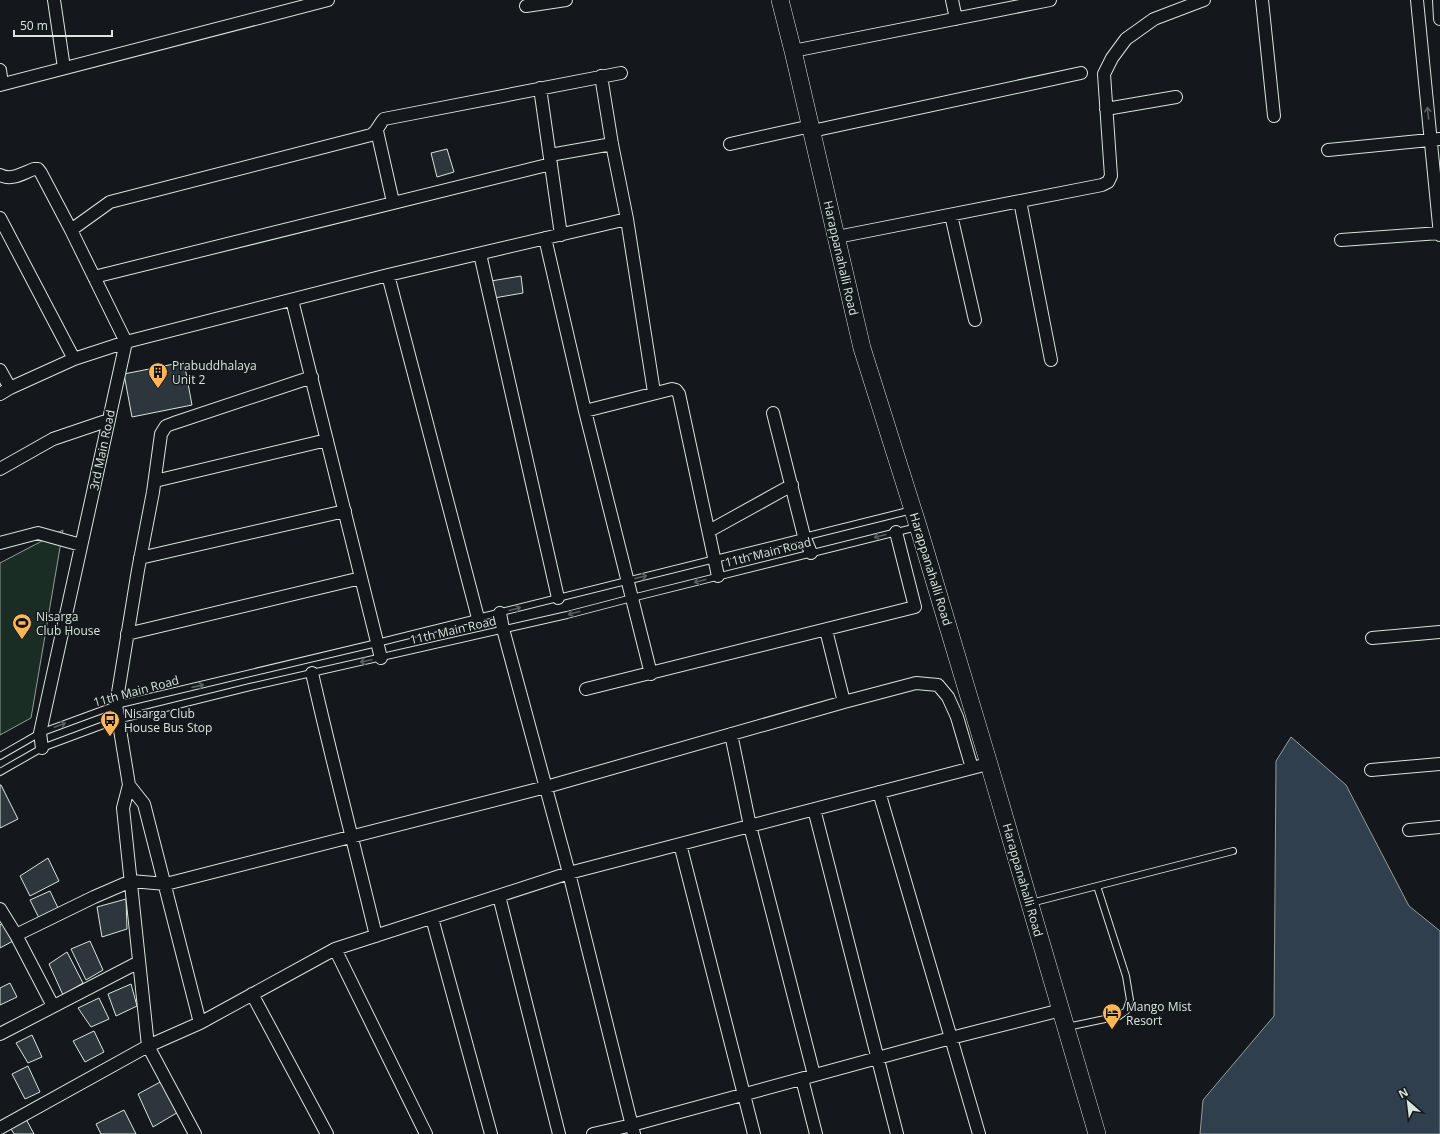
<svg xmlns="http://www.w3.org/2000/svg" width="1440" height="1134" font-family="'Open Sans',sans-serif">
	<rect width="100%" height="100%" fill="#14181c"/>
	<path fill="#1a2d24" stroke="#939e99" d="M 63,530 L 31,718 L 0,735 L 0,563 Z"/>
	<path fill="#2f3f4d" stroke="#939e99" d="M 1291,737 L 1346,785 L 1409,906 L 1440,931 L 1440,1134 L 1200,1134 L 1203,1100 L 1274,1016 L 1276,761 Z"/>
	<path fill="#2c363c" stroke="#d8e6dc" d="M 447,149 L 454,172 L 437,177 L 431,153 Z
		M 521,276 L 523,293 L 494,298 L 491,281 Z
		M 184,362 L 192,405 L 132,417 L 124,374 Z
		M 0,785 L 1,785 L 18,819 L 0,828 Z
		M 48,858 L 59,881 L 30,896 L 20,876 Z
		M 50,891 L 59,910 L 40,920 L 30,900 Z
		M 126,899 L 127,929 L 102,937 L 97,907 Z
		M 3,923 L 13,941 L 0,948 L 0,925 Z
		M 90,941 L 103,970 L 86,980 L 71,949 Z
		M 67,952 L 83,983 L 63,995 L 49,964 Z
		M 10,983 L 17,997 L 0,1005 L 0,988 Z
		M 131,984 L 137,1006 L 116,1016 L 108,994 Z
		M 99,998 L 109,1019 L 91,1027 L 78,1008 Z
		M 94,1031 L 104,1052 L 85,1062 L 73,1041 Z
		M 32,1035 L 42,1057 L 28,1063 L 16,1043 Z
		M 28,1066 L 40,1092 L 25,1099 L 12,1074 Z
		M 164,1080 L 180,1111 L 153,1127 L 138,1094 Z
		M 124,1110 L 136,1134 L 101,1134 L 96,1124 Z
		M 26,1119 L 34,1134 L 14,1134 L 10,1127 Z"/>
	<g fill="none" stroke-linecap="round" stroke-linejoin="round">
		<g stroke="#d8e6dc" stroke-width="8">
			<path id="lane" d="M 0,756 L 40,733 L 116,705 L 377,643 L 912,510
				M 0,772 L 42,748 L 117,720 L 250,687 L 567,615 L 632,598 L 917,527
				M 1031,903 L 1233,851
				M 1067,1027 L 1119,1016 L 1126,1011 L 1130,1000 L 1126,976 L 1097,886"/>
		</g>
		<g stroke="#d8e6dc" stroke-width="14">
			<path id="street" d="M 54,0 L 64,68
				M 952,0 L 956,19
				M 1262,0 L 1274,116
				M 1417,0 L 1440,235
				M 1439,0 L 1440,19
				M 526,6 L 566,0
				M 793,51 L 1050,0
				M 0,70 L 2,84
				M 601,76 L 612,144 L 627,219 L 654,392
				M 0,85 L 328,0
				M 540,88 L 561,235
				M 1106,109 L 1176,97
				M 377,131 L 393,202
				M 812,131 L 1081,73
				M 730,144 L 811,126
				M 1328,150 L 1440,139
				M 550,155 L 612,144
				M 0,175 C 12,181 23,173 34,169 L 38,169 L 41,173 L 71,230 L 126,342 L 40,733 L 42,748
				M 1020,201 L 1051,360
				M 951,215 L 975,320
				M 0,218 L 74,359
				M 71,230 L 110,202 L 371,135 C 378,131 379,124 384,119 L 621,73
				M 837,237 L 1102,185 L 1108,182 L 1111,176 L 1104,74 L 1112,58 L 1126,39 L 1154,19 L 1204,0
				M 545,238 L 585,411 L 651,674
				M 1341,240 L 1440,233
				M 480,254 L 558,598
				M 388,275 L 478,618
				M 94,277 L 551,164
				M 292,300 L 381,658
				M 0,370 L 10,388
				M 0,394 L 10,388 L 74,359 L 126,342 L 388,275 L 627,219
				M 585,411 L 672,389 L 676,390 L 679,394 L 718,576
				M 773,413 L 804,536 L 811,553
				M 0,469 L 53,439 L 109,420
				M 155,481 L 327,440
				M 709,531 L 792,485
				M 0,543 L 38,533 L 81,545
				M 140,558 L 345,511
				M 500,613 L 503,629 L 569,873 L 634,1134
				M 826,630 L 844,702
				M 127,634 L 361,578
				M 1372,638 L 1440,632
				M 312,673 C 332,761 355,848 376,936
				M 586,689 L 915,607 L 896,532
				M 731,734 L 750,826 L 814,1075
				M 1371,770 L 1440,764
				M 879,792 L 951,1038 L 1061,1010
				M 814,809 L 897,1134
				M 1409,830 L 1440,827
				M 680,844 L 754,1134
				M 499,896 L 559,1134
				M 0,909 L 16,935 L 53,1006
				M 432,918 L 491,1134
				M 16,935 L 94,897 L 131,881 L 166,884 L 546,787 L 844,702 L 916,683 L 938,685 L 948,697 L 957,717 L 972,768
				M 335,949 L 426,1134
				M 252,994 L 327,1134
				M 200,1023 L 144,804 L 129,785 L 116,705 L 138,570 L 153,492 L 161,434 L 166,426 L 174,423 L 312,377
				M 0,1034 L 139,962
				M 802,1079 L 816,1134
				M 0,1128 L 148,1046 L 123,808 L 129,785
				M 195,1134 L 148,1046 L 200,1023 L 335,949 L 569,873 L 980,766
				M 593,1134 L 632,1125 L 951,1038 L 979,1134"/>
		</g>
		<g stroke="#d8e6dc" stroke-width="18">
			<path id="secondary" d="M 780,0 L 793,51 L 862,348 L 918,526 L 989,764 L 1097,1134"/>
		</g>
		<use href="#lane" stroke="#14181c" stroke-width="6"/>
		<use href="#street" stroke="#14181c" stroke-width="12"/>
		<use href="#secondary" stroke="#14181c" stroke-width="17"/>
	</g>
	<defs><path id="oneway-shaft" d="M-6 0H5M1.5-3L5.5 0L1.5 3" fill="none" stroke-width="1.6" stroke-linecap="round" stroke-linejoin="round"/></defs>
	<g stroke="#59605f">
		<use href="#oneway-shaft" transform="translate(1428 113) rotate(-96)"/>
		<use href="#oneway-shaft" transform="translate(880 536) rotate(166)"/>
		<use href="#oneway-shaft" transform="translate(641 577) rotate(-14)"/>
		<use href="#oneway-shaft" transform="translate(700 581) rotate(166)"/>
		<use href="#oneway-shaft" transform="translate(515 609) rotate(-15)"/>
		<use href="#oneway-shaft" transform="translate(574 613) rotate(165)"/>
		<use href="#oneway-shaft" transform="translate(366 661) rotate(168)"/>
		<use href="#oneway-shaft" transform="translate(198 686) rotate(-13)"/>
		<use href="#oneway-shaft" transform="translate(60 725) rotate(-21)"/>
	</g>
	<defs>
		<g id="building-pin" transform="scale(1)"><path d="M0 17L-7.5 6A9.5 9.5 0 1 1 7.5 6Z" fill="#ffb74d" stroke="#14181c"/><path d="M-4-6H4V6H1V3H-1V6H-4ZM-2.5-4.3h1.7v1.8h-1.7ZM.8-4.3h1.7v1.8H.8ZM-2.5-1h1.7V.8h-1.7ZM.8-1h1.7V.8H.8Z" fill="#111"/></g>
		<g id="stadium-pin" transform="scale(1)"><path d="M0 17L-7.5 6A9.5 9.5 0 1 1 7.5 6Z" fill="#ffb74d" stroke="#14181c"/><path d="M0-5a6.5 5 0 1 0 0 10a6.5 5 0 1 0 0-10ZM-3.5-1.8h7v3.6h-7Z" fill="#111"/></g>
		<g id="bus-pin" transform="scale(1)"><path d="M0 17L-7.5 6A9.5 9.5 0 1 1 7.5 6Z" fill="#ffb74d" stroke="#14181c"/><path d="M-5-6H5V4H4V6H2V4H-2V6H-4V4H-5ZM-3.5-4V0h7V-4ZM-3.5 1.2v1.5H-2V1.2ZM2 1.2v1.5H3.5V1.2Z" fill="#111"/></g>
		<g id="hotel-pin" transform="scale(1)"><path d="M0 17L-7.5 6A9.5 9.5 0 1 1 7.5 6Z" fill="#ffb74d" stroke="#14181c"/><path d="M-6-4.5h1.5V1H6V5H4.5V3h-9V5H-6ZM-4 0a1.8 1.8 0 1 1 3.6 0ZM.5 0V-2.5h3Q6-2.5 6 0Z" fill="#111"/></g>
	</defs>
	<g fill-rule="evenodd">
		<use href="#building-pin" x="158" y="372"/>
		<use href="#stadium-pin" x="22" y="623"/>
		<use href="#bus-pin" x="110" y="720"/>
		<use href="#hotel-pin" x="1112" y="1013"/>
	</g>
	<g text-anchor="middle" dominant-baseline="central" stroke-width="3" stroke-linejoin="round" paint-order="stroke">
		<g font-size="12" fill="#d8e6dc" stroke="#14181c">
			<text transform="translate(841 258) rotate(77)">Harappanahalli Road</text>
			<text transform="translate(102 450) rotate(-78)">3rd Main Road</text>
			<text transform="translate(768 552) rotate(-14)">11th Main Road</text>
			<text transform="translate(931 569) rotate(73)">Harappanahalli Road</text>
			<text transform="translate(453 630) rotate(-13)">11th Main Road</text>
			<text transform="translate(136 691) rotate(-15)">11th Main Road</text>
			<text transform="translate(1023 880) rotate(74)">Harappanahalli Road</text>
		</g>
		<g font-size="12" fill="#d8e6dc" stroke="#14181c" text-anchor="start">
			<text x="172" y="365">Prabuddhalaya<tspan x="172" dy="14">Unit 2</tspan></text>
			<text x="36" y="616">Nisarga<tspan x="36" dy="14">Club House</tspan></text>
			<text x="124" y="713">Nisarga Club<tspan x="124" dy="14">House Bus Stop</tspan></text>
			<text x="1126" y="1006">Mango Mist<tspan x="1126" dy="14">Resort</tspan></text>
		</g>
	</g>
	<g transform="translate(1408 1102) rotate(332)" stroke="#14181c" stroke-width="3" paint-order="stroke">
	<path d="M0-3L7 15L0 10L-7 15Z" fill="#d8e6dc"/>
	<text y="-6" font-size="11" font-weight="bold" text-anchor="middle" fill="#d8e6dc">N</text>
	</g>
	<path d="M14 30v6h98v-6" fill="none" stroke="#d8e6dc" stroke-width="2"/>
	<text x="20" y="30" font-size="12" fill="#d8e6dc" stroke="#14181c" stroke-width="3" paint-order="stroke">50 m</text>
</svg>
